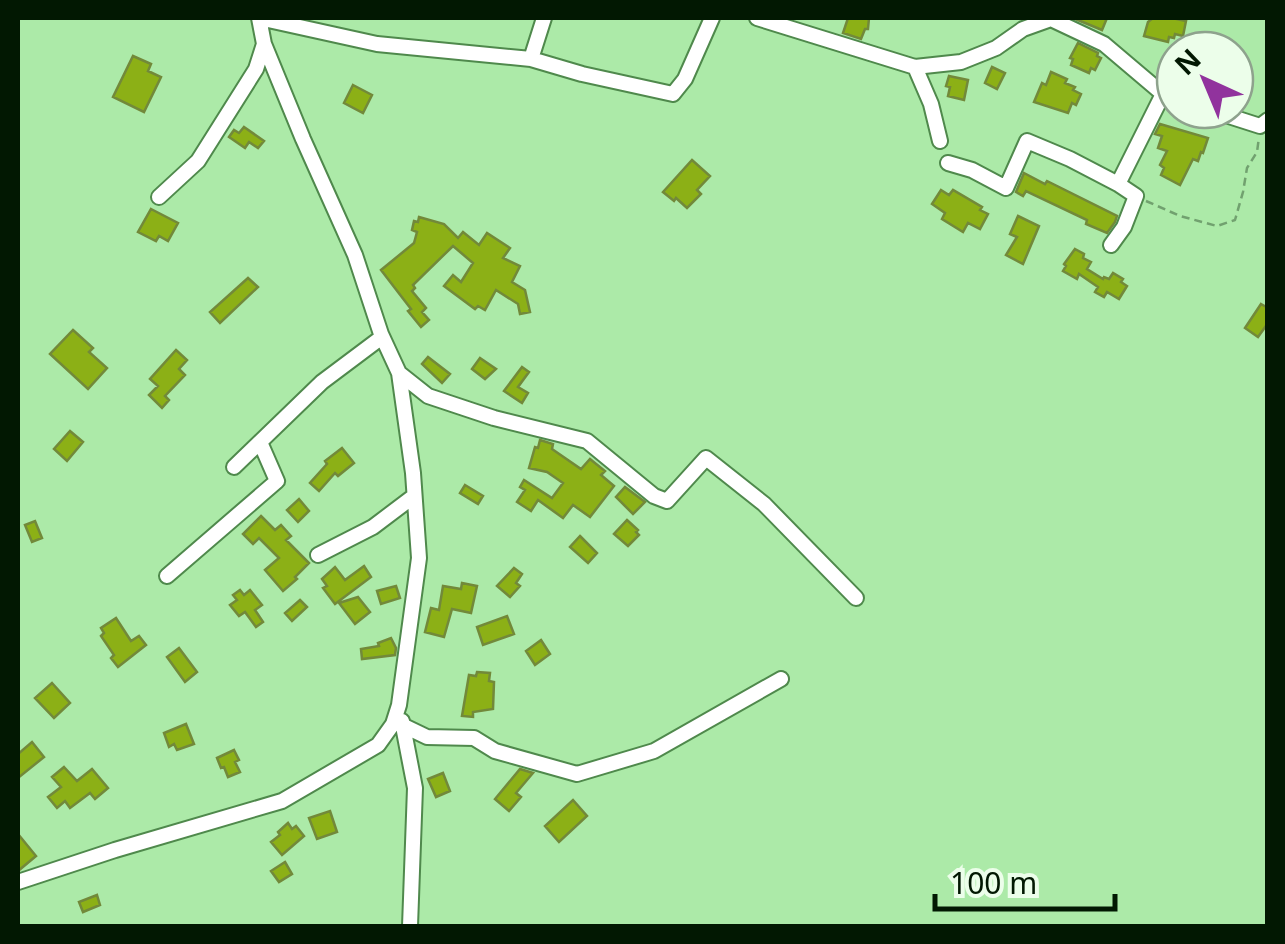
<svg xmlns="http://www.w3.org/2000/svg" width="1285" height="944" font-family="'Noto Sans',sans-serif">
	<rect width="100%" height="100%" fill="#aceaa8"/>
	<path fill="#8cb016" stroke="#72893a" stroke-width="2.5" d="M 848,18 L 869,18 L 868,29 L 865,29 L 861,39 L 843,33 Z
		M 1073,18 L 1107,18 L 1102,30 Z
		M 1153,18 L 1172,18 L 1186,21 L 1183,36 L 1175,34 L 1174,38 L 1169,37 L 1168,42 L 1144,36 L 1148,22 Z
		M 1078,43 L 1098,53 L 1097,56 L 1101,58 L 1095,70 L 1091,68 L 1089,73 L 1071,65 L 1073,59 L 1070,58 Z
		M 133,56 L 151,64 L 148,71 L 161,77 L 144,112 L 113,97 Z
		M 992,67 L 1005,73 L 997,89 L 985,83 Z
		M 1051,72 L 1067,79 L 1065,83 L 1075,87 L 1073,90 L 1081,94 L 1076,105 L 1072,103 L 1068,113 L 1034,102 L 1042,83 L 1046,85 Z
		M 949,76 L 968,80 L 964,100 L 948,96 L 950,87 L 946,86 Z
		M 353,85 L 372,95 L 363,113 L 344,103 Z
		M 1160,124 L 1208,138 L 1203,153 L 1201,152 L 1198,161 L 1193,159 L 1180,185 L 1161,175 L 1164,168 L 1160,165 L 1167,151 L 1158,148 L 1162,136 L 1155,134 Z
		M 244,127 L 264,141 L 258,148 L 249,142 L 245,148 L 229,137 L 234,130 L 239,133 Z
		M 692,160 L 710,176 L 697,190 L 701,194 L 687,208 L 676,198 L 674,201 L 663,192 Z
		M 1024,173 L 1045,184 L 1047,181 L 1117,216 L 1115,222 L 1107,233 L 1086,224 L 1087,220 L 1026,191 L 1023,196 L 1016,192 Z
		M 941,190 L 949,195 L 953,190 L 982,207 L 980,210 L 988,214 L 980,229 L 968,223 L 963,232 L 942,219 L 945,213 L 932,204 Z
		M 151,209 L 178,223 L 168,241 L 159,236 L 156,241 L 138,232 Z
		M 1018,216 L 1039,226 L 1023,264 L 1006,255 L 1017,237 L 1010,234 Z
		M 419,217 L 444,224 L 458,238 L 463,232 L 479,245 L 487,233 L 510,248 L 503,258 L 520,266 L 512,282 L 525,290 L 530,312 L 520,314 L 518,304 L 496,290 L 485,310 L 478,306 L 475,309 L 444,286 L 453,275 L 461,282 L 473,263 L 453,246 L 413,285 L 415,288 L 412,291 L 426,308 L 422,312 L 429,320 L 421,327 L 408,311 L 411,309 L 381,270 L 414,243 L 417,232 L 412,230 L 414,221 L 418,222 Z
		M 1075,249 L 1084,254 L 1083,258 L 1091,262 L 1087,269 L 1103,279 L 1104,277 L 1109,279 L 1113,273 L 1123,279 L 1121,282 L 1127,286 L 1119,299 L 1107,292 L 1104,297 L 1095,292 L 1098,287 L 1079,274 L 1077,279 L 1063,271 L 1066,266 L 1064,264 Z
		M 248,278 L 258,287 L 220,323 L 210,312 Z
		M 1261,304 L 1268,308 L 1268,323 L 1258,337 L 1245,328 Z
		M 73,330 L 93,348 L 89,352 L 107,368 L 88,389 L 50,354 Z
		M 176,350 L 187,360 L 179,369 L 185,375 L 165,396 L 169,400 L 162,408 L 149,395 L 158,386 L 150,379 Z
		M 428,357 L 450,374 L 442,383 L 422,364 Z
		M 480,358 L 496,369 L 485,379 L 472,369 Z
		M 522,367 L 529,372 L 518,387 L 528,393 L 522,403 L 504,391 Z
		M 70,431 L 83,442 L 67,461 L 54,449 Z
		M 540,440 L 553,444 L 552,449 L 581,469 L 590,459 L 605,471 L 601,475 L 614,486 L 590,517 L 573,505 L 563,518 L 538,500 L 531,511 L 517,502 L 525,490 L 520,487 L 524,480 L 552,498 L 563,483 L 547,472 L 529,468 L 535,447 L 538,448 Z
		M 342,448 L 354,463 L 338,476 L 335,473 L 319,491 L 310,483 L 327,464 L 325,461 Z
		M 465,485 L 483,496 L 478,504 L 460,493 Z
		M 625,487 L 645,502 L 633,514 L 616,497 Z
		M 299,499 L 309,511 L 298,522 L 287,510 Z
		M 261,516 L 275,530 L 281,525 L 291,536 L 286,540 L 309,563 L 295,577 L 297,579 L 283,591 L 265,570 L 279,558 L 259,538 L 253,544 L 243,534 Z
		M 627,520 L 638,530 L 636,532 L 639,535 L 628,546 L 614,534 Z
		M 35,521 L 42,538 L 32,542 L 25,525 Z
		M 580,536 L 597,553 L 588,563 L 570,547 Z
		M 364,566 L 371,577 L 335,604 L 323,588 L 327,586 L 322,579 L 335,567 L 345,580 Z
		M 514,568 L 522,574 L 516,583 L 520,586 L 510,597 L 497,586 Z
		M 462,583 L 477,586 L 471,613 L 452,609 L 444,637 L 425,632 L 431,608 L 439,610 L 443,586 L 461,589 Z
		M 396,586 L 400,598 L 381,604 L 377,591 Z
		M 240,590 L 244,595 L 250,590 L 262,605 L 255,610 L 263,622 L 256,627 L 245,612 L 239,616 L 230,605 L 237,600 L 233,595 Z
		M 358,597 L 370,612 L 355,624 L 339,603 Z
		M 300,600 L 307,607 L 292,621 L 285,613 Z
		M 507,616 L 514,634 L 483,645 L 477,627 Z
		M 116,618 L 131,641 L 139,636 L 146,645 L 118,667 L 111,658 L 114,655 L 101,636 L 104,633 L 101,628 Z
		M 391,638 L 396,648 L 395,655 L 362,659 L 361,649 L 379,646 L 378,643 Z
		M 541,640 L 550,654 L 535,665 L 526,651 Z
		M 179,648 L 197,672 L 185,682 L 167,657 Z
		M 477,672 L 490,673 L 489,681 L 494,682 L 493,709 L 473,712 L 473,717 L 462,716 L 469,675 L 476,676 Z
		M 52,683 L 70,703 L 54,718 L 35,698 Z
		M 186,724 L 194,744 L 177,750 L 174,744 L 169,747 L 164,733 Z
		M 32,742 L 44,757 L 18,778 L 18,754 Z
		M 234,750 L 239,760 L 235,762 L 240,772 L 228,777 L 224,767 L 221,768 L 217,758 Z
		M 64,767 L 77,781 L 92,769 L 108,788 L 95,799 L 90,793 L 70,808 L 65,801 L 57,808 L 48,797 L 61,787 L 52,777 Z
		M 520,769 L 533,773 L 516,793 L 521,797 L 509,811 L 495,799 Z
		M 443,773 L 450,791 L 436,797 L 428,779 Z
		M 573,800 L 587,816 L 559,842 L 545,826 Z
		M 330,811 L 337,832 L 317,839 L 309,818 Z
		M 288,823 L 292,829 L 296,826 L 304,836 L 282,855 L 271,842 L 280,835 L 278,832 Z
		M 18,834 L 36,856 L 18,871 Z
		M 285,862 L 292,874 L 279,882 L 271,871 Z
		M 97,895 L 100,905 L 83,912 L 79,902 Z"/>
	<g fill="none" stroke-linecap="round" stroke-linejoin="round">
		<g stroke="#4f894c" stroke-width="18">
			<path id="street" d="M 757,18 L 915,67 L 931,104 L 940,141
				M 531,59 L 544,18
				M 915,67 L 961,62 L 996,48 L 1023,29 L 1051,19 L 1104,44 L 1163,94 L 1118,184 L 1136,196 L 1124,227 L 1111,245
				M 1210,110 L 1260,126 L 1268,120
				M 948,163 L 972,170 L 1006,188 L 1027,141 L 1070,159 L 1118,184
				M 159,197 L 198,161 L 256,69 L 264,44
				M 399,373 L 428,396 L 494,418 L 587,441 L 654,496 L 667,501 L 706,458 L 764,504 L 856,598
				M 234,467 L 322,382 L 382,337
				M 318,555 L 373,527 L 414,496
				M 167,576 L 277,481 L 260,442
				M 402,721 L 415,788 L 410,926
				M 402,725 L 427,737 L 474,738 L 495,751 L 577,774 L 654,751 L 781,679
				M 18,882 L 115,850 L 282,801 L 378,745 L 393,724 L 399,705 L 419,558 L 413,473 L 399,373 L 381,334 L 355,255 L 303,139 L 264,44 L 259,18 L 377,44 L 531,59 L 582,74 L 673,94 L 685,79 L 712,18"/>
		</g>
		<path stroke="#71a16f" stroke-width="2.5" stroke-dasharray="8 5" stroke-linecap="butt" d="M 1146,201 L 1180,216 L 1217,226 L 1235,220 L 1243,192 L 1247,168 L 1257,152 L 1259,137"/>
		<use href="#street" stroke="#fff" stroke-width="14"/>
	</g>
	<rect width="1285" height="944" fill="none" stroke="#021802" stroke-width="40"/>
	<g transform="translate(1205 80) rotate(316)"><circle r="48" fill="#ecfeea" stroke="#8ea28d" stroke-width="2.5"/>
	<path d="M0-8L18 38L0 25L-18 38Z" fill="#91339d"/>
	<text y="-15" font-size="28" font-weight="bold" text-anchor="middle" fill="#021802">N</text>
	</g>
	<path d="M935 894v15h180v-15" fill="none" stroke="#021802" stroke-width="5"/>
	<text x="950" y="894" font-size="30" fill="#021802" stroke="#ecfeea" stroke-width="8" paint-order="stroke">100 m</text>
</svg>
